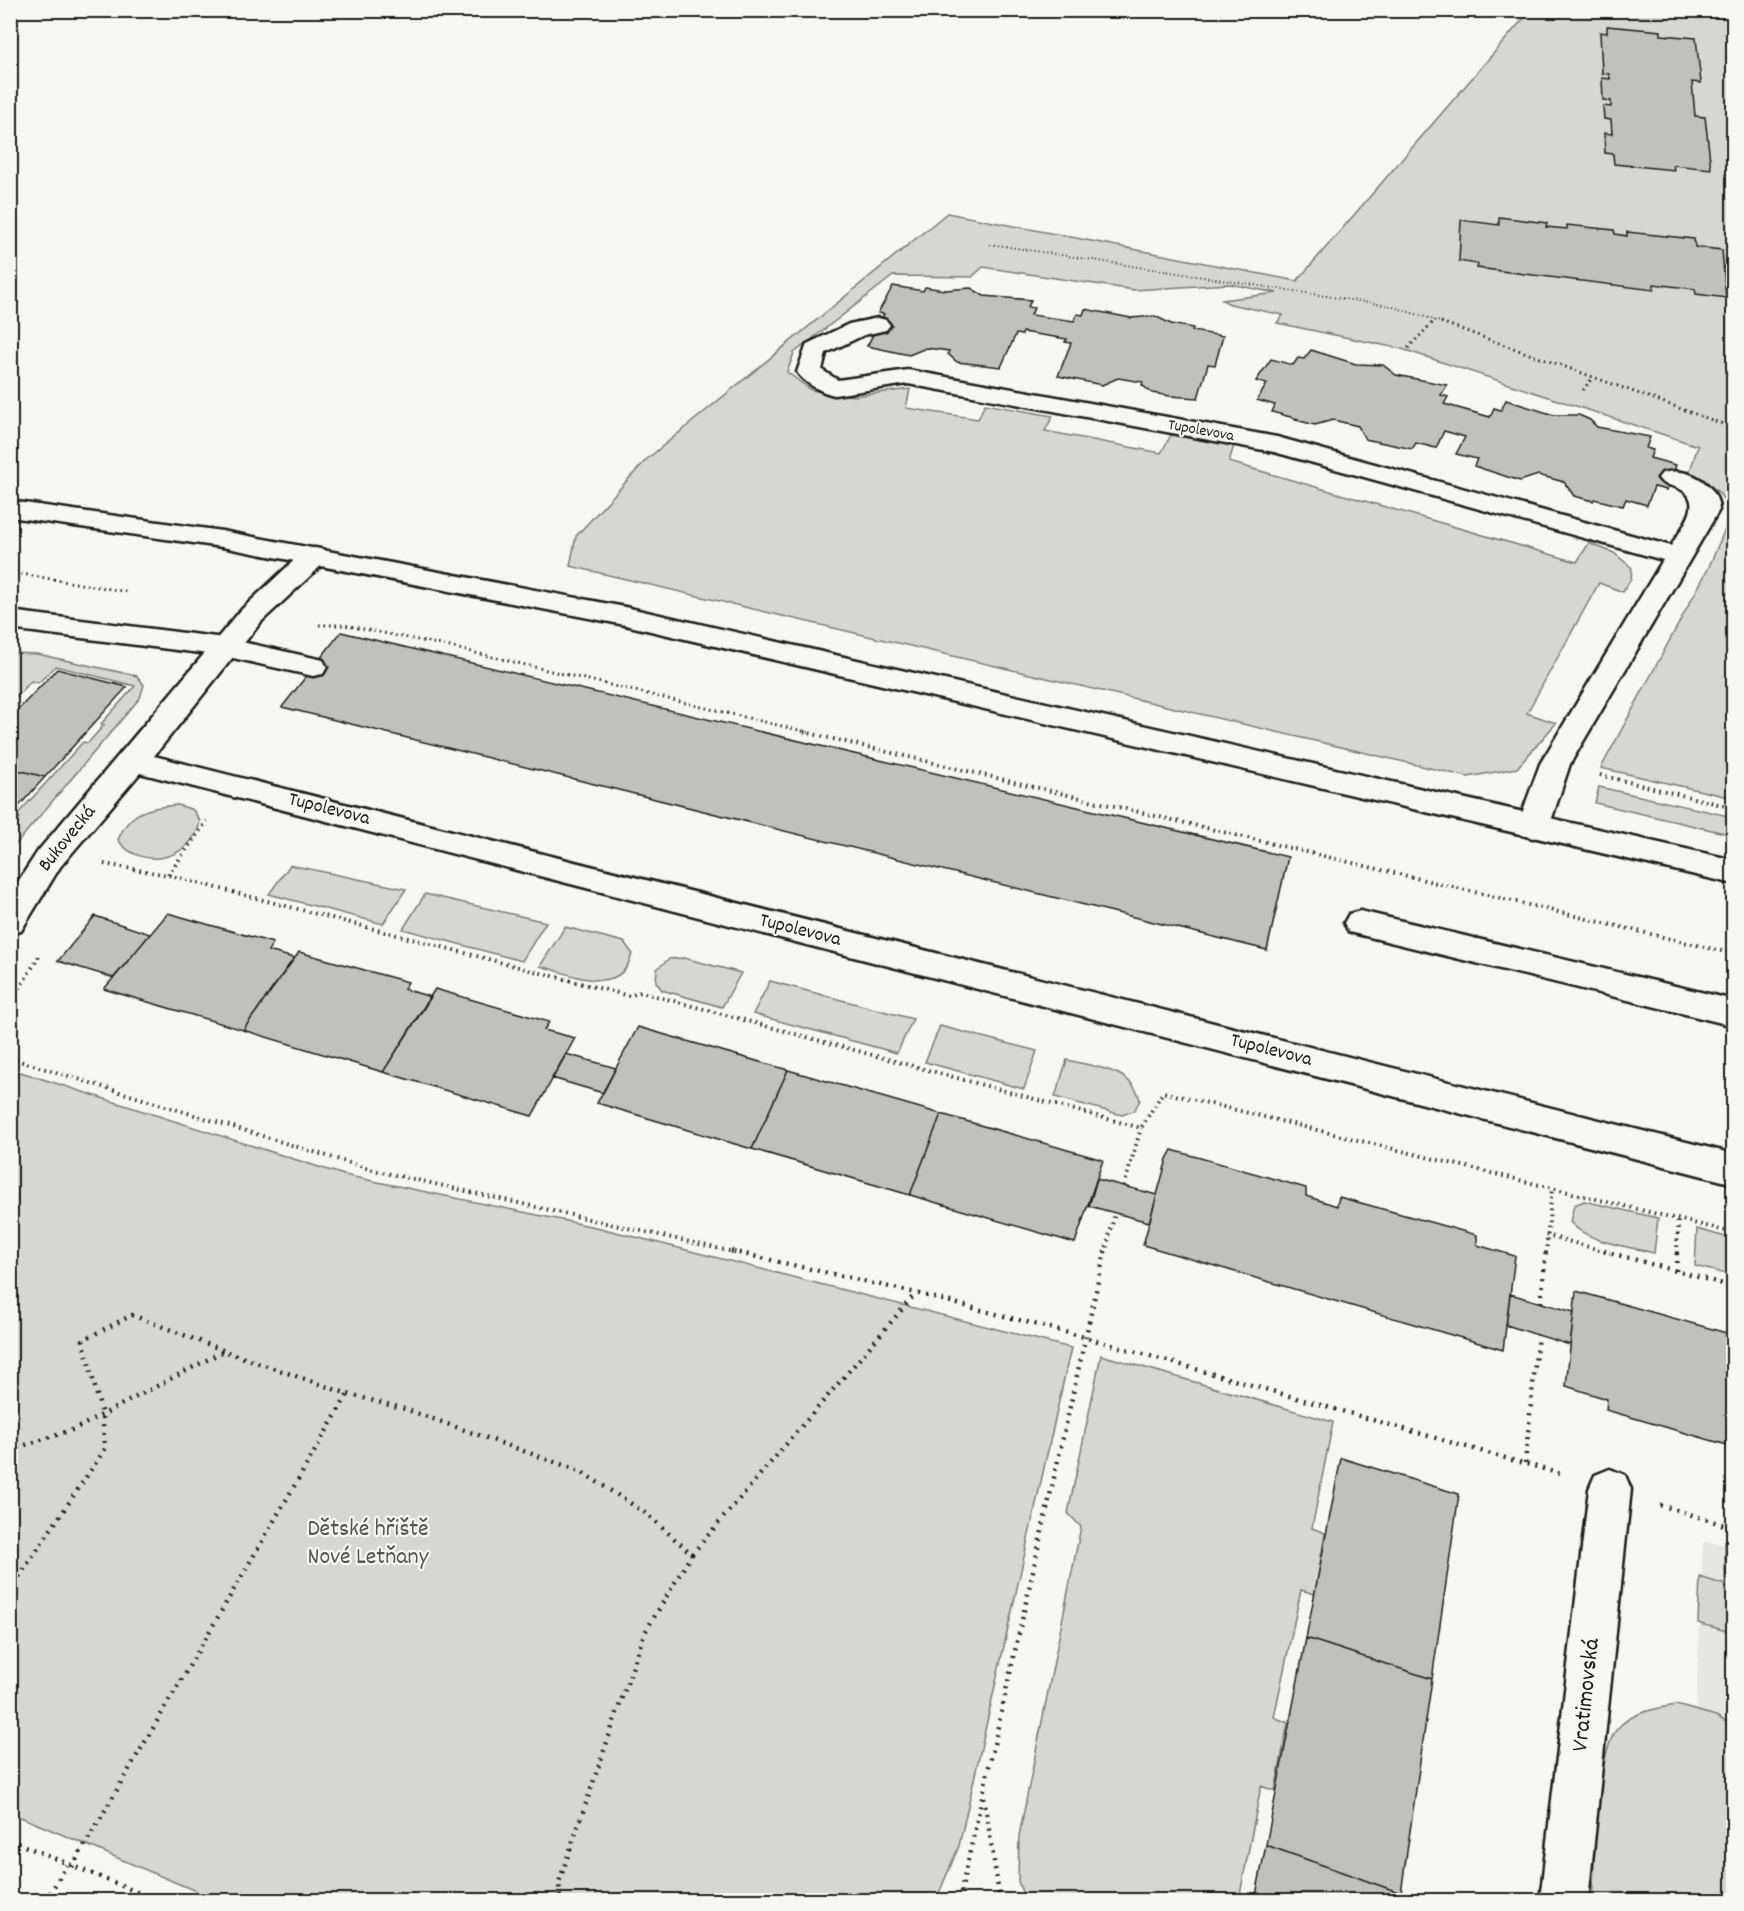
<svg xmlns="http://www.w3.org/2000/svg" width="1744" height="1911" font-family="Dekko,sans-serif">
	<rect width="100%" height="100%" fill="#f6f6f2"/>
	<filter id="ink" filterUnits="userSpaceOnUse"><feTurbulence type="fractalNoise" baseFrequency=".0167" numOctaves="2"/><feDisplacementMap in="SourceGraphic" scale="12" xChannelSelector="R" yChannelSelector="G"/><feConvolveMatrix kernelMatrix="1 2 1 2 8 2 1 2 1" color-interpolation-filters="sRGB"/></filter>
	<g filter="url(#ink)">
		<path fill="#e6e6e2" d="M 1703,1542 L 1734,1545 L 1733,1900 L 1688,1900 Z"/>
		<path fill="#d6d6d2" stroke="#797977" stroke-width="1.5" d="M 1530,11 L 1733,11 L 1733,798 L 1601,768 L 1708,569 L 1731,515 C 1721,489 1714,486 1688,477 L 1698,446 L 1402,349 L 1277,323 L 1283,315 L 1230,304 L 1222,300 L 1277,293 L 1229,284 L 1134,290 L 983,267 L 972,277 L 893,276 L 794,353 L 787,372 L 811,390 L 853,396 L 910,389 L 906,408 L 978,419 L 985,404 L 1053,416 L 1045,431 L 1161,453 L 1171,435 L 1234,445 L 1229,462 L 1577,562 L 1589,543 L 1614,553 L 1632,568 L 1631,579 L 1623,592 L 1599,583 L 1527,713 L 1556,723 L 1517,768 L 1468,777 L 570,566 L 576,536 L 647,459 L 947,213 L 1297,281 Z
			M 11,653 L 37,654 L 137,676 L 144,685 L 140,698 L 11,850 L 11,828 L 20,818 L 16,816 L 83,742 L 88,743 L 104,725 L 101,724 L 135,686 L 56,666 L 38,683 L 31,681 L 11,703 Z
			M 1599,787 L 1733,817 L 1733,835 L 1595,803 Z
			M 178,805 L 193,810 L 200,821 C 194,859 141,872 118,840 C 129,811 149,807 178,805 Z
			M 290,865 L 406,889 L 383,924 L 269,894 Z
			M 425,894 L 546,922 L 522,961 L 403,929 Z
			M 565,927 L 624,942 L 632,953 C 622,999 571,974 540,966 Z
			M 684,958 L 741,973 L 722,1007 L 662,990 L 656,982 L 657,969 L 669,959 Z
			M 770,981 L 913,1019 L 897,1053 L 753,1014 Z
			M 940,1026 L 1037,1051 L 1024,1089 L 925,1062 Z
			M 1067,1060 C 1094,1067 1132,1068 1140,1100 L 1134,1111 L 1122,1115 L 1055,1097 Z
			M 11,1069 L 344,1175 L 600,1228 L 1071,1348 L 959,1846 L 936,1900 L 217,1900 L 11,1813 Z
			M 1584,1201 L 1658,1218 L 1654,1253 C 1628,1246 1588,1243 1570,1222 L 1574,1205 Z
			M 1697,1229 L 1733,1239 L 1733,1276 L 1695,1266 Z
			M 1101,1355 L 1333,1422 L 1312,1528 L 1325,1533 L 1315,1594 L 1301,1590 L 1274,1717 L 1288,1723 L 1275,1791 L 1261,1786 L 1239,1900 L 1025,1900 L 1018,1881 L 1019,1836 L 1081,1527 L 1068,1513 Z
			M 1725,1542 L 1733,1544 L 1733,1633 L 1698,1623 L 1700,1577 L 1725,1585 Z
			M 1676,1705 L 1716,1716 L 1733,1726 L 1733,1900 L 1592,1900 C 1595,1862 1595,1757 1617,1729 C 1631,1712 1655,1709 1676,1705 Z"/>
		<path fill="#c0c0bd" stroke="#1c1c1c" stroke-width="1.5" d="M 1607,26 L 1661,31 L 1661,35 L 1696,38 L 1701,83 L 1692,82 L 1695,116 L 1705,117 L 1711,169 L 1673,165 L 1674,170 L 1614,164 L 1613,154 L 1605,153 L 1604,133 L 1612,134 L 1611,120 L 1604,119 L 1603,106 L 1611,107 L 1611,101 L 1603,100 L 1602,78 L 1610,79 L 1609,74 L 1602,73 L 1600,32 L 1607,33 Z
			M 1499,217 L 1547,223 L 1546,227 L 1567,229 L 1567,225 L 1614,230 L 1615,234 L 1627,236 L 1627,232 L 1694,239 L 1695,247 L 1722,250 L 1726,298 L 1696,294 L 1695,289 L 1654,284 L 1654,290 L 1477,268 L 1478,264 L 1459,261 L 1461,220 L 1499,225 Z
			M 893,286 L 923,291 L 925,287 L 945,290 L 971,288 L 984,296 L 1031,300 L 1028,307 L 1034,308 L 1031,315 L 1074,321 L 1077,314 L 1083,315 L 1085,309 L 1131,318 L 1155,316 L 1171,324 L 1193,328 L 1192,331 L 1223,336 L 1215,365 L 1208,364 L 1198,398 L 1170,396 L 1152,393 L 1142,385 L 1143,382 L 1118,378 L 1102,385 L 1058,376 L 1071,343 L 1065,342 L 1067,339 L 1023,332 L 1022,335 L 1016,334 L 1001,367 L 957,362 L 948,354 L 949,351 L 926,348 L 909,355 L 867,346 L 884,314 L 878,313 Z
			M 1311,350 L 1356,364 L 1383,365 L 1396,375 L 1447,385 L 1441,395 L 1448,397 L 1444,404 L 1490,417 L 1494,408 L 1501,410 L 1506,400 L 1554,415 L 1579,415 L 1590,420 L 1597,427 L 1650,437 L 1646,448 L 1653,450 L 1650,458 L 1676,465 L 1667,490 L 1654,487 L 1647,505 L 1626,499 L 1623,506 L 1594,499 L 1593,501 L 1574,496 L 1564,482 L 1538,475 L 1520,481 L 1474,466 L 1477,459 L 1456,454 L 1465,437 L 1444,431 L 1436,448 L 1416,443 L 1412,449 L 1365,439 L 1358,426 L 1333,420 L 1315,425 L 1296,420 L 1298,419 L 1272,412 L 1275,405 L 1257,400 L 1267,384 L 1256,381 L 1271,359 L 1293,365 L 1298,358 L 1304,359 Z
			M 341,632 L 1288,857 L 1267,950 L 282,707 Z
			M 57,669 L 127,687 L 45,777 L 10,768 L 10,718 Z
			M 10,768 L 45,777 L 10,816 Z
			M 168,913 L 273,943 L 268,951 L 294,958 L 243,1030 L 104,989 Z
			M 95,916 L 150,934 L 114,978 L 58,961 Z
			M 299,952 L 408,982 L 404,989 L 431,997 L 383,1072 L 243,1030 Z
			M 435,989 L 549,1022 L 544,1030 L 575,1038 L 532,1116 L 383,1072 Z
			M 638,1027 L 788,1070 L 752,1149 L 597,1103 Z
			M 566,1054 L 616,1068 L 603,1093 L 552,1078 Z
			M 788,1070 L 941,1114 L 910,1195 L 752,1149 Z
			M 941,1114 L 1103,1160 L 1075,1243 L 910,1195 Z
			M 1172,1150 L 1306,1188 L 1306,1196 L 1337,1206 L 1339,1197 L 1477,1235 L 1477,1245 L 1515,1256 L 1503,1350 L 1143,1245 L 1167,1159 Z
			M 1097,1179 L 1157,1195 L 1149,1222 L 1089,1206 Z
			M 1576,1291 L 1734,1335 L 1734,1447 L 1606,1410 L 1607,1399 L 1566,1386 Z
			M 1510,1294 L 1574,1312 L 1570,1345 L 1506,1325 Z
			M 1341,1458 L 1459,1494 L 1432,1679 L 1306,1638 Z
			M 1306,1638 L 1432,1679 L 1401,1893 L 1266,1845 Z
			M 1266,1845 L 1401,1893 L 1400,1900 L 1255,1900 Z"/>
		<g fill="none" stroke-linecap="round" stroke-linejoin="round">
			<g stroke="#1c1c1c" stroke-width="5">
				<path id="service" d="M 878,318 L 886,320 L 890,325 L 886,330 L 864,335 L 826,353 L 822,370 L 838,380 L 908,370 L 1277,437 L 1671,546 C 1683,526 1708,498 1675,487 C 1667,484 1663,485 1658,478 L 1662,473 C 1687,466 1718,483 1719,510 L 1570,764 L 1549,827 L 1544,835 L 1533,838 L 1522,835 L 1517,827 L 1540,764 L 1663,560 L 1274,452 L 908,384 L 834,395 C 821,392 804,383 797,372 L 807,344 L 849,324 Z
					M 10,611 L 224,638 L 323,660 L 327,667 L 323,674 L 313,676 L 224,656 L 10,629 Z
					M 1360,911 L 1734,1000 L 1734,1026 L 1349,932 L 1344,923 L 1349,914 Z"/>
			</g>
			<g stroke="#1c1c1c" stroke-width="5">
				<path id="minor" d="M 315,548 L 325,550 L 328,556 L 325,562 L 261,622 L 154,756 L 1734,1154 L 1734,1184 L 140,773 L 60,867 L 21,931 L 10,934 L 10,894 L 38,851 L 241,610 L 305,550 Z
					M 1610,1469 L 1625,1475 L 1631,1489 L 1588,1900 L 1540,1900 L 1589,1489 L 1595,1475 Z"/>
			</g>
			<g stroke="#1c1c1c" stroke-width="5">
				<path id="secondary" d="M 10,501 L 222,531 L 625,607 L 1734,860 L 1734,884 L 625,625 L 222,547 L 10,517 Z"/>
			</g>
			<path stroke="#1c1c1c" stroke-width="2" stroke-dasharray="1 3" stroke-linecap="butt" d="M 990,244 L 1390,306 L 1435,320
				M 1432,324 L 1435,320 L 1445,324"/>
			<path stroke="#1c1c1c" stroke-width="3" stroke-dasharray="1.5 4" stroke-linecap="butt" d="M 1441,322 L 1723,424
				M 1408,348 L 1433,322
				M 1583,390 L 1593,377
				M 10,572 L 128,592
				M 319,625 L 344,625 L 442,645 L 811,733"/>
			<path stroke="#1c1c1c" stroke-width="4" stroke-dasharray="1.5 4.5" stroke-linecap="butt" d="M 804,732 L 1734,954
				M 1600,775 L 1734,808
				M 104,864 L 168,875 L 629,996 L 641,992 L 1141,1128 L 1163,1092 L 1734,1233
				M 168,875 L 207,821
				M 10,1004 L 41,953
				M 10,1058 L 369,1169 L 738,1253
				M 1124,1186 L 1141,1128
				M 1546,1235 L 1610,1253
				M 1105,1253 L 1115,1213
				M 1546,1253 L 1552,1188
				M 1677,1253 L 1678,1218"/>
			<path stroke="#1c1c1c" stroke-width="4.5" stroke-dasharray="2 6" stroke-linecap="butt" d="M 731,1251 L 916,1293 L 1084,1337 L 1561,1474
				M 1604,1251 L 1734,1287
				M 1676,1271 L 1677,1251
				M 1541,1303 L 1546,1251
				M 10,1450 L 75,1429 L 224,1351 L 348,1394 L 405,1409 L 580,1471 L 644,1512 L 692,1554 L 644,1634 L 559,1882 L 560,1900
				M 1525,1463 L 1538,1335
				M 1660,1505 L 1734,1528
				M 692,1554 L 916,1293
				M 10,1590 L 105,1449 L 102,1415 L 83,1340 L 132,1315 L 223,1350
				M 984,1797 L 1000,1900
				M 10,1840 L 156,1900
				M 72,1867 L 348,1394
				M 46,1900 L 67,1865
				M 959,1900 L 1105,1251"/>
			<use href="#service" fill="#f6f6f2" fill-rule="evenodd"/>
			<use href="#minor" fill="#f6f6f2" fill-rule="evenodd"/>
			<use href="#secondary" fill="#f6f6f2" fill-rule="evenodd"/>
		</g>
	</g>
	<g text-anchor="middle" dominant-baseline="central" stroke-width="4.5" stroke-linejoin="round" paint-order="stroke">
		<g font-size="16" fill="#1c1c1c" stroke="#f6f6f2">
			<text transform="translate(1201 431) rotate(10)">Tupolevova</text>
		</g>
		<g font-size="20" fill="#1c1c1c" stroke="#f6f6f2">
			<text transform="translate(329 810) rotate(14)">Tupolevova</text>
			<text transform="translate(68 839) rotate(-51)">Bukovecká</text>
			<text transform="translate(800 931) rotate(14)">Tupolevova</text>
			<text transform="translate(1271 1051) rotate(14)">Tupolevova</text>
		</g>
		<g font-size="24" fill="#545453" stroke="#f6f6f2">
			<text x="368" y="1530">Dětské hřiště<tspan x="368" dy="28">Nové Letňany</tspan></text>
		</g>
		<g font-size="24" fill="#1c1c1c" stroke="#f6f6f2">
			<text transform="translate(1587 1695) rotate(-84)">Vratimovská</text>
		</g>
	</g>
	<rect width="1744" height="1911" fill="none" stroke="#f6f6f2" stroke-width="36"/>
	<rect x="18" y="18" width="1708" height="1875" fill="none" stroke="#1c1c1c" stroke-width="2" filter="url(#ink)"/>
</svg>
